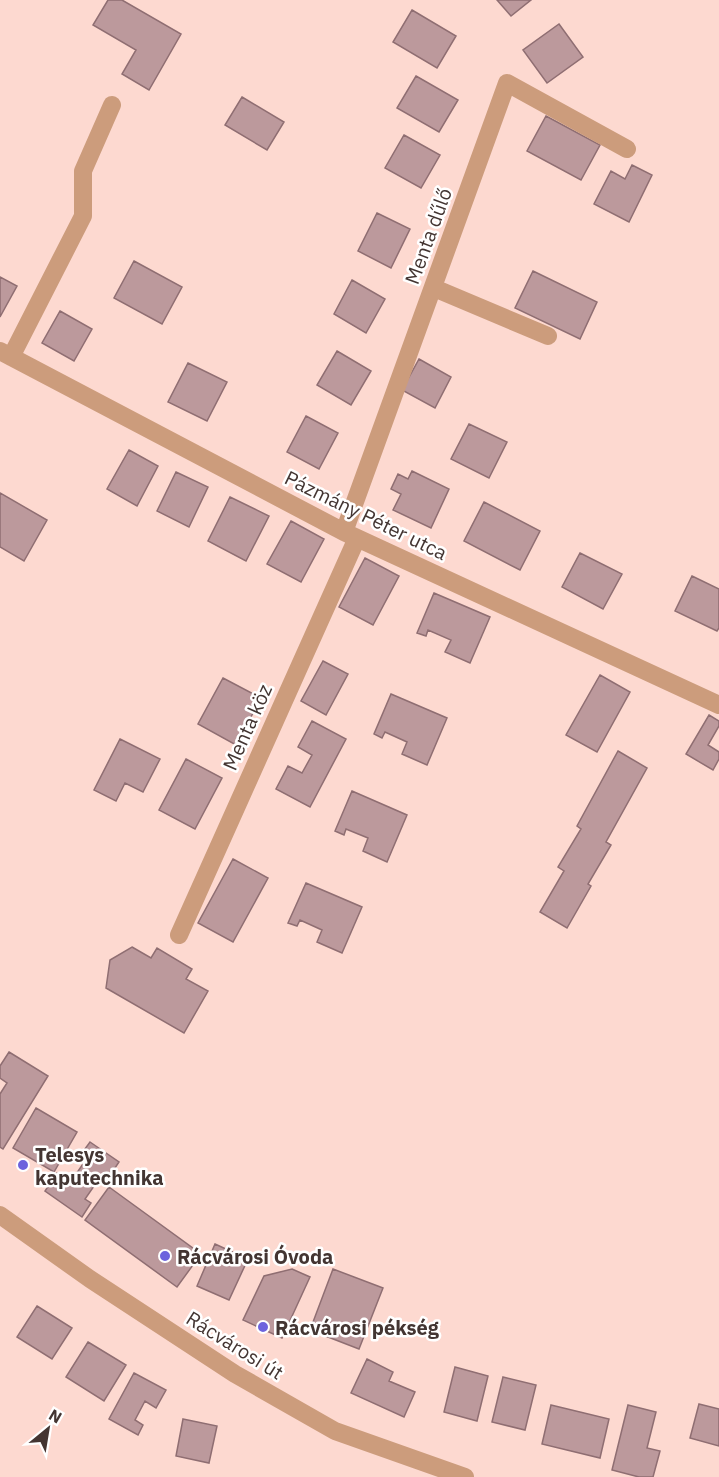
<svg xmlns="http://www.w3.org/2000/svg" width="719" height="1477" font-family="'IBM Plex Sans',sans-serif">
	<rect width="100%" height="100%" fill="#fdd9d0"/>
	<path fill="#bc999c" stroke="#8f6e72" stroke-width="1.5" d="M 108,0 L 122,0 L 181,34 L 149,90 L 122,74 L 136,50 L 93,25 Z
		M 497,0 L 531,0 L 511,16 Z
		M 412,10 L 456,36 L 437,68 L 393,42 Z
		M 559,24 L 583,57 L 547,83 L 523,50 Z
		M 416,76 L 458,100 L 439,132 L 397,108 Z
		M 242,97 L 284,122 L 267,150 L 225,125 Z
		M 546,116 L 600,145 L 581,180 L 527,151 Z
		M 404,135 L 440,155 L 421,188 L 385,168 Z
		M 632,165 L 652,175 L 629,222 L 594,204 L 611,171 L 625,179 Z
		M 377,213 L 410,229 L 391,268 L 358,251 Z
		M 134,261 L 182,287 L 162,324 L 114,298 Z
		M 533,271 L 597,302 L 580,339 L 515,308 Z
		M 0,277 L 17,286 L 0,317 Z
		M 352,280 L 385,299 L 366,333 L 334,314 Z
		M 60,311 L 92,329 L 74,361 L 42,343 Z
		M 337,351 L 371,371 L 351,405 L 317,385 Z
		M 419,359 L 451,377 L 435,408 L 402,390 Z
		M 188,363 L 227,382 L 207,421 L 168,402 Z
		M 306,416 L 338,433 L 319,469 L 287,452 Z
		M 469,424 L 507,442 L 489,478 L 451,459 Z
		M 129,450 L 158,466 L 137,506 L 107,489 Z
		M 412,471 L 449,489 L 431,528 L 393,510 L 401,494 L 391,489 L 398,474 L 408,479 Z
		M 176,472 L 208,487 L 189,527 L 157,511 Z
		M 0,493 L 47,520 L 24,561 L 0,547 Z
		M 230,497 L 269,516 L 246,561 L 208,541 Z
		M 484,502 L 540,531 L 520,570 L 464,541 Z
		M 291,521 L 324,539 L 301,582 L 267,564 Z
		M 580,553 L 622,574 L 603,609 L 562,587 Z
		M 365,558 L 399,576 L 373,625 L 339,607 Z
		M 692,576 L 719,589 L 719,628 L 717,631 L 675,611 Z
		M 434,593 L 490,617 L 470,663 L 445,652 L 451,640 L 428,630 L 426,636 L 417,633 Z
		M 323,661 L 348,674 L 326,715 L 301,701 Z
		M 600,675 L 630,692 L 597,752 L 566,735 Z
		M 223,678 L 261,698 L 236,745 L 198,724 Z
		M 391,694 L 447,718 L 427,765 L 402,754 L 407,742 L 385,732 L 382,738 L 374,734 Z
		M 709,715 L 719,721 L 719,726 L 708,745 L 719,752 L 719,759 L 713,770 L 686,754 Z
		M 312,721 L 346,739 L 310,807 L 276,789 L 288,766 L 302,773 L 312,755 L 298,747 Z
		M 120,739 L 160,759 L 143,792 L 125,783 L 116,801 L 94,790 Z
		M 618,751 L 647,768 L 606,842 L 611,845 L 588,884 L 591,886 L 567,928 L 540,912 L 564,871 L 558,867 L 581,829 L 577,826 Z
		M 186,759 L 222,778 L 195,829 L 159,810 Z
		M 352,791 L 407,815 L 387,862 L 363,851 L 368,838 L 346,829 L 344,835 L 335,831 Z
		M 233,859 L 268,878 L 233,942 L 198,923 Z
		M 306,883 L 362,907 L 342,953 L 317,942 L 322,930 L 300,920 L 297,926 L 288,923 Z
		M 132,947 L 151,958 L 157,948 L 192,969 L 186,979 L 208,991 L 184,1033 L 106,988 L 110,960 Z
		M 9,1052 L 48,1076 L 3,1149 L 0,1147 L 0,1094 L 7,1083 L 0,1078 L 0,1066 Z
		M 36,1108 L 77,1132 L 54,1172 L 13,1148 Z
		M 90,1142 L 119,1162 L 107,1180 L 101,1176 L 85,1199 L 91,1203 L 82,1217 L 45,1191 L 57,1173 L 70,1183 L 85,1161 L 79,1157 Z
		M 109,1187 L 201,1254 L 177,1287 L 85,1220 Z
		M 215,1244 L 248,1259 L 229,1300 L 197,1286 Z
		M 292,1269 L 310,1277 L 282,1338 L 243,1320 L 264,1276 Z
		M 333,1269 L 383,1288 L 359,1349 L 310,1330 Z
		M 37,1306 L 72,1328 L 52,1359 L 17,1337 Z
		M 88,1342 L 126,1365 L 104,1401 L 66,1377 Z
		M 367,1359 L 393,1372 L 389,1381 L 415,1392 L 404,1417 L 351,1393 Z
		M 455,1367 L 488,1376 L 477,1421 L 444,1412 Z
		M 134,1373 L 166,1390 L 156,1408 L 145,1401 L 135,1420 L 143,1425 L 138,1435 L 109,1419 Z
		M 503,1377 L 536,1385 L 525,1430 L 492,1422 Z
		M 699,1404 L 719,1409 L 719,1446 L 690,1438 Z
		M 551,1405 L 609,1419 L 600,1458 L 542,1444 Z
		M 628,1405 L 656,1412 L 647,1448 L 660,1451 L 653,1477 L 639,1477 L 612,1470 Z
		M 183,1419 L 217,1426 L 209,1463 L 176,1456 Z"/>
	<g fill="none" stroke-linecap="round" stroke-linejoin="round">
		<path stroke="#cc9c7c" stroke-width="18" d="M 434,288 L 548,336
			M 0,351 L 344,532 L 719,705
			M 11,357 L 83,216 L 83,171 L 112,105
			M 344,532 L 507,83 L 627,149
			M 179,935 L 357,538
			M 0,1215 L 90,1279 L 235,1374 L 335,1431 L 465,1477"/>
	</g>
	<g fill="#6d63dd" stroke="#fff" stroke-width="2">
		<circle cx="23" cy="1165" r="6"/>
		<circle cx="165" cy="1256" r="6"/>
		<circle cx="263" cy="1327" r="6"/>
	</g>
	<g text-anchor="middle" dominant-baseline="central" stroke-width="5" stroke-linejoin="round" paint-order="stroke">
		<g font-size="20" fill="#433532" stroke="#fff">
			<text transform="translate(428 236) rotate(-70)">Menta dűlő</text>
			<text transform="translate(366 515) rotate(26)">Pázmány Péter utca</text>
			<text transform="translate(247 727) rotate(-66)">Menta köz</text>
			<text transform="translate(235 1345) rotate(32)">Rácvárosi út</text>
		</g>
		<g font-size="20" font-weight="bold" fill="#433532" stroke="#fff" text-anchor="start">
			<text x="35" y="1154">Telesys<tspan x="35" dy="23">kaputechnika</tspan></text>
			<text x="177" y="1256">Rácvárosi Óvoda</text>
			<text x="275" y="1327">Rácvárosi pékség</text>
		</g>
	</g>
	<g transform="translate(48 1429) rotate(30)" stroke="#ffffff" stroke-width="4.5" paint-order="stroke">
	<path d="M0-4.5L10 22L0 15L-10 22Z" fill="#433532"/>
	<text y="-9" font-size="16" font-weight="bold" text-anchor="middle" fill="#433532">N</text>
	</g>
</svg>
